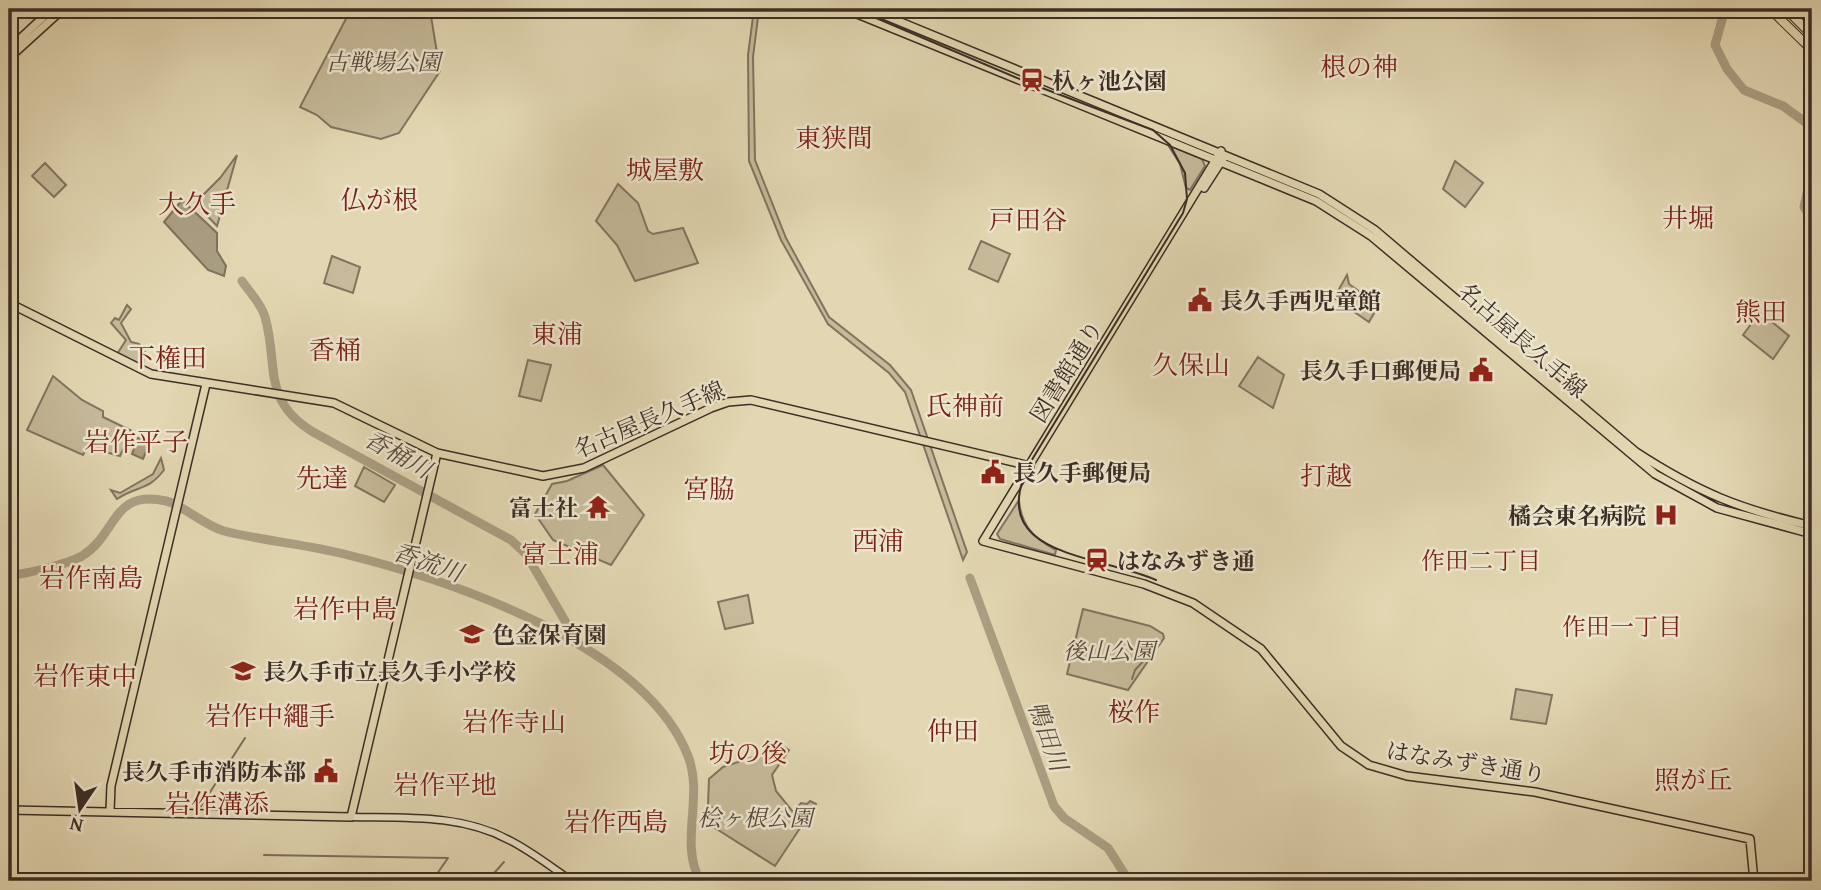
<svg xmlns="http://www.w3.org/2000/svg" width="1821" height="890" font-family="'Gentium Book Plus','Noto Serif JP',serif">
	<rect width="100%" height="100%" fill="#e2d7b2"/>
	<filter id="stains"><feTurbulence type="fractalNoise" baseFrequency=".00286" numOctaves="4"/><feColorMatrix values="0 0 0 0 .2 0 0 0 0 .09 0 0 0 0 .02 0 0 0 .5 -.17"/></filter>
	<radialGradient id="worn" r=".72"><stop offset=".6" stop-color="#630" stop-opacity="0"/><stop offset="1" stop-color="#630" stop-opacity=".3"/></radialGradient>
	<path fill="#c6ba9a" stroke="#817460" stroke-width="2" d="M 351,9 L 430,10 L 440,71 L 399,133 L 381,139 L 331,127 L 317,115 L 300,107 Z
		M 754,9 L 759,9 L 753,57 L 755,160 L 786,238 L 829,317 L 890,365 L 911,390 L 967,552 L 963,560 L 905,392 L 889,373 L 828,324 L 781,240 L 749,161 L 748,55 Z
		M 1168,145 L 1202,159 L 1205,166 L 1190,190 L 1186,188 L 1180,164 Z
		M 237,155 L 217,226 L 195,203 L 220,178 Z
		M 1455,161 L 1483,183 L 1465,207 L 1443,189 Z
		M 45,163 L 66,185 L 54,197 L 32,176 Z
		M 618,184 L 638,203 L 648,231 L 653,234 L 683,228 L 698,263 L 635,281 L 617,245 L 596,221 Z
		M 981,241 L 1010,254 L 998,282 L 969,269 Z
		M 332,256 L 360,267 L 353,293 L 324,283 Z
		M 1347,275 L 1349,284 L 1360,292 L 1371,293 L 1370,304 L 1377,308 L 1369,322 L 1334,298 Z
		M 127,305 L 131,309 L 121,323 L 131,342 L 139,344 L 145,352 L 143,366 L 117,354 L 126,340 L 111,323 L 115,318 L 119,320 Z
		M 1760,312 L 1789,336 L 1773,359 L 1743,335 Z
		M 1258,357 L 1284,375 L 1273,408 L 1239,386 Z
		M 528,360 L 551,365 L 541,401 L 519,396 Z
		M 53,376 L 82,400 L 103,411 L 103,417 L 132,431 L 120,456 L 87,447 L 83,455 L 27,430 Z
		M 161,458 L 164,470 C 147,492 138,485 117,499 L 111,490 L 120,493 L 153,474 Z
		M 603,465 L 644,515 L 611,565 L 553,540 L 535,514 L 552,484 L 567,481 Z
		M 364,467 L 395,485 L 384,502 L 355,486 Z
		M 1019,500 C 1021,525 1034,539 1056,550 L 1055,555 L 1000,539 L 997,534 Z
		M 748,595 L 753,623 L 725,629 L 718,602 Z
		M 1083,609 L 1150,626 L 1163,634 L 1164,638 L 1128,690 L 1067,674 Z
		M 1516,689 L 1552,695 L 1546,724 L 1511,719 Z
		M 784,747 L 789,750 L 772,775 L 776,791 L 793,812 L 801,803 L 807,804 L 810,801 L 816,804 L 775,866 L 715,828 L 724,814 L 708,805 L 709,779 L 723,767 Z"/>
	<path fill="#aa9e82" stroke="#7e715d" stroke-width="2" d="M 182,200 L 217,233 L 217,251 L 226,266 L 224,276 L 208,270 L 164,222 Z
		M 138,438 L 150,442 L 143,459 L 132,454 Z"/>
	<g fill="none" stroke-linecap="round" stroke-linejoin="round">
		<path stroke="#7e715d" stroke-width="2" d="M 1132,679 L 1135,670 L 1150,654 L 1150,647
			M 201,806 L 245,738
			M 264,855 L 448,858 L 432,881
			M 487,881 L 504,862"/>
		<path stroke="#aa9e82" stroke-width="9" d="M 1725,9 L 1715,45 L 1727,69 L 1744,90 L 1783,106 L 1812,127
			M 1812,186 L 1808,189 L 1804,207 L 1812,220
			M 242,281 C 250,293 261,303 265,317 C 279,366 261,400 313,432 L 511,540 L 526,554 L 568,626 L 571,639
			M 9,576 C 28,573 66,565 82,556 C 118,534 111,489 166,501 C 183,505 203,525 224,531 C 263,541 304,544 344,554 C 450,580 645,645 688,756 C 704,797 679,842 700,881
			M 970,578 L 1054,806 L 1064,818 L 1108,848 L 1129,881"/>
		<g stroke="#3c2e26" stroke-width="9">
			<path id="secondary" d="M 351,817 C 404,818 461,814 509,840 C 531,851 551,867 572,881"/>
		</g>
		<g stroke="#3c2e26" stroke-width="10">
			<path id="primary" d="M 845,9 L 1316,201 L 1371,236 L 1655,474 L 1717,508 L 1812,534
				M 869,9 L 1319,194 L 1375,230 L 1636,452 C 1699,493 1740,509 1812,526
				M 9,49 L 52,9
				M 9,58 L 63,9
				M 1221,151 L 983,541 L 1144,584 L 1193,603 L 1261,649 L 1341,746 L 1369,765 L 1407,776 L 1535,792 L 1750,839 L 1754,881
				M 1204,188 L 1224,157
				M 9,303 L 151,374 L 334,403 L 437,453 L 543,476 L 584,468 L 711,408 L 728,402 L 751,400 L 1030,466
				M 9,810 L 351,817 L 437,453
				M 110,811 L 111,786 L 206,384"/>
		</g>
		<g stroke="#3c2e26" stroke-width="10">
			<path id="motorway" d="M 1770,9 L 1812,50
				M 1786,9 L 1812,35"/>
		</g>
		<use href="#secondary" stroke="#ece5cd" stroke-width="6"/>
		<use href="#primary" stroke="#e2d7b2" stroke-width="7"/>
		<use href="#motorway" stroke="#e2d7b2" stroke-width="8"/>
		<path stroke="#3c2e26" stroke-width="2" d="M 855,9 L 1029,83 L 1153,130 L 1170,145 L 1185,173 L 1187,199 L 1183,213 L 1033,458 C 977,557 1098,554 1156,580"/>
	</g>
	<defs>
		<g id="station-bare" transform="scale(1.89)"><path d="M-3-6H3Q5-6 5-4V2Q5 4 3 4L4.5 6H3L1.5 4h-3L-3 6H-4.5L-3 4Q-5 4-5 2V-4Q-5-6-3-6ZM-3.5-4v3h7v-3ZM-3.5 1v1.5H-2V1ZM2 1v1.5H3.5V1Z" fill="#8f2418" stroke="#ece5cd" stroke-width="2.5" paint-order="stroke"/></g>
		<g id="civic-bare" transform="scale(1.89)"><path d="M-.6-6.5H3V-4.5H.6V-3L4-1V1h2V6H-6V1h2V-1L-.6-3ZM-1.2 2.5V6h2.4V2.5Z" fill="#8f2418" stroke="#ece5cd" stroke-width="2.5" paint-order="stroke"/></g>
		<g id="temple-bare" transform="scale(1.89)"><path d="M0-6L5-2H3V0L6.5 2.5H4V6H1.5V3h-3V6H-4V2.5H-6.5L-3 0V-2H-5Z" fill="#8f2418" stroke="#ece5cd" stroke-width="2.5" paint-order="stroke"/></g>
		<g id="hospital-bare" transform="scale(1.89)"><path d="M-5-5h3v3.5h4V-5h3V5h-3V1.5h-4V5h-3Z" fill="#8f2418" stroke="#ece5cd" stroke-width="2.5" paint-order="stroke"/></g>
		<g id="school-bare" transform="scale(1.89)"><path d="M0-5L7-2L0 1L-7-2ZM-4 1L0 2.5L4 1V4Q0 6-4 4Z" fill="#8f2418" stroke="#ece5cd" stroke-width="2.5" paint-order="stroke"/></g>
	</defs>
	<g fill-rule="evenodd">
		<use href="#station-bare" x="1032" y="80"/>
		<use href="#civic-bare" x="1200" y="300"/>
		<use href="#civic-bare" x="1481" y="370"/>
		<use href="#civic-bare" x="993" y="472"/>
		<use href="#temple-bare" x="598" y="507"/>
		<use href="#hospital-bare" x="1666" y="515"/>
		<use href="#station-bare" x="1097" y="560"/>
		<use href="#school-bare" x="472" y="634"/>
		<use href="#school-bare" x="243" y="671"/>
		<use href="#civic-bare" x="326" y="771"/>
	</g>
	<g text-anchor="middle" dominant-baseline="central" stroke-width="5" stroke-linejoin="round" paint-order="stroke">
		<g font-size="23" font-style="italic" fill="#584a3d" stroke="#ece5cd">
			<text x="383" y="61">古戦場公園</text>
			<text x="1109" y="650">後山公園</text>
			<text x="755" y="817">桧ヶ根公園</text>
		</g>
		<g font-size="23" font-weight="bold" fill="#3c2e26" stroke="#ece5cd" text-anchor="start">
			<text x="1052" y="80">杁ヶ池公園</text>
			<text x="1220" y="300">長久手西児童館</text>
			<text x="1461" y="370" text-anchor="end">長久手口郵便局</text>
			<text x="1013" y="472">長久手郵便局</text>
			<text x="578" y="507" text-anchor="end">富士社</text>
			<text x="1646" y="515" text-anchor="end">橘会東名病院</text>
			<text x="1117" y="560">はなみずき通</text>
			<text x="492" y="634">色金保育園</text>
			<text x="263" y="671">長久手市立長久手小学校</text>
			<text x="306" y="771" text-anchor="end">長久手市消防本部</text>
		</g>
		<g font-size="23" fill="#3c2e26" stroke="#ece5cd">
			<text transform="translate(1523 340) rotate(41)">名古屋長久手線</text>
			<text transform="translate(1066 371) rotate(-58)">図書館通り</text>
			<text transform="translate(649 419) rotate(-23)">名古屋長久手線</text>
			<text transform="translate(1466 762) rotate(9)">はなみずき通り</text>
		</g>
		<g font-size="24" font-style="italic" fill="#584a3d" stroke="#ece5cd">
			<text transform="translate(398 454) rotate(29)">香桶川</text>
			<text transform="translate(428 562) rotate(19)">香流川</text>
			<text transform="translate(1048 736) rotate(70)">鴨田川</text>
		</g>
		<g font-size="24" fill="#7a1f14" stroke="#ece5cd">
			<text x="1481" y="560">作田二丁目</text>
			<text x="1622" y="626">作田一丁目</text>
		</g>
		<g font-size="26" fill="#7a1f14" stroke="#ece5cd">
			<text x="1359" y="66">根の神</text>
			<text x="834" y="137">東狭間</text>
			<text x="665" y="169">城屋敷</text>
			<text x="379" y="199">仏が根</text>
			<text x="197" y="203">大久手</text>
			<text x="1688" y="217">井堀</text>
			<text x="1028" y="219">戸田谷</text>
			<text x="1761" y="311">熊田</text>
			<text x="557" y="333">東浦</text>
			<text x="335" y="349">香桶</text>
			<text x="168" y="357">下権田</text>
			<text x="1191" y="364">久保山</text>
			<text x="965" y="405">氏神前</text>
			<text x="136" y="441">岩作平子</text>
			<text x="1326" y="475">打越</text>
			<text x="322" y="477">先達</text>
			<text x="709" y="488">宮脇</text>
			<text x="878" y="540">西浦</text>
			<text x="560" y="553">富士浦</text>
			<text x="91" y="577">岩作南島</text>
			<text x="345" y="608">岩作中島</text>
			<text x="85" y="675">岩作東中</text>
			<text x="1134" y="711">桜作</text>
			<text x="270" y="715">岩作中繩手</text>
			<text x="514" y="721">岩作寺山</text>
			<text x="953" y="730">仲田</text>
			<text x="748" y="752">坊の後</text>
			<text x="1693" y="779">照が丘</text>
			<text x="445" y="784">岩作平地</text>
			<text x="217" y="803">岩作溝添</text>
			<text x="616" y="821">岩作西島</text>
		</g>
	</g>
	<rect width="1821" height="890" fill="none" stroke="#e2d7b2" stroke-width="35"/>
	<rect x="10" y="10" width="1800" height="869" fill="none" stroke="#3c2e26" stroke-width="3.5"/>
	<rect x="18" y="18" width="1786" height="855" fill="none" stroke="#3c2e26" stroke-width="2"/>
	<g transform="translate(80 809) rotate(193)" stroke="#ece5cd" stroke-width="5" paint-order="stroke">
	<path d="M0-5L12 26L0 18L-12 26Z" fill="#3c2e26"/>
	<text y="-10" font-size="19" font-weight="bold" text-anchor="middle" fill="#3c2e26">N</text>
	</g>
	<rect width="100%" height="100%" filter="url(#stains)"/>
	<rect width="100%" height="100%" fill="url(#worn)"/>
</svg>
